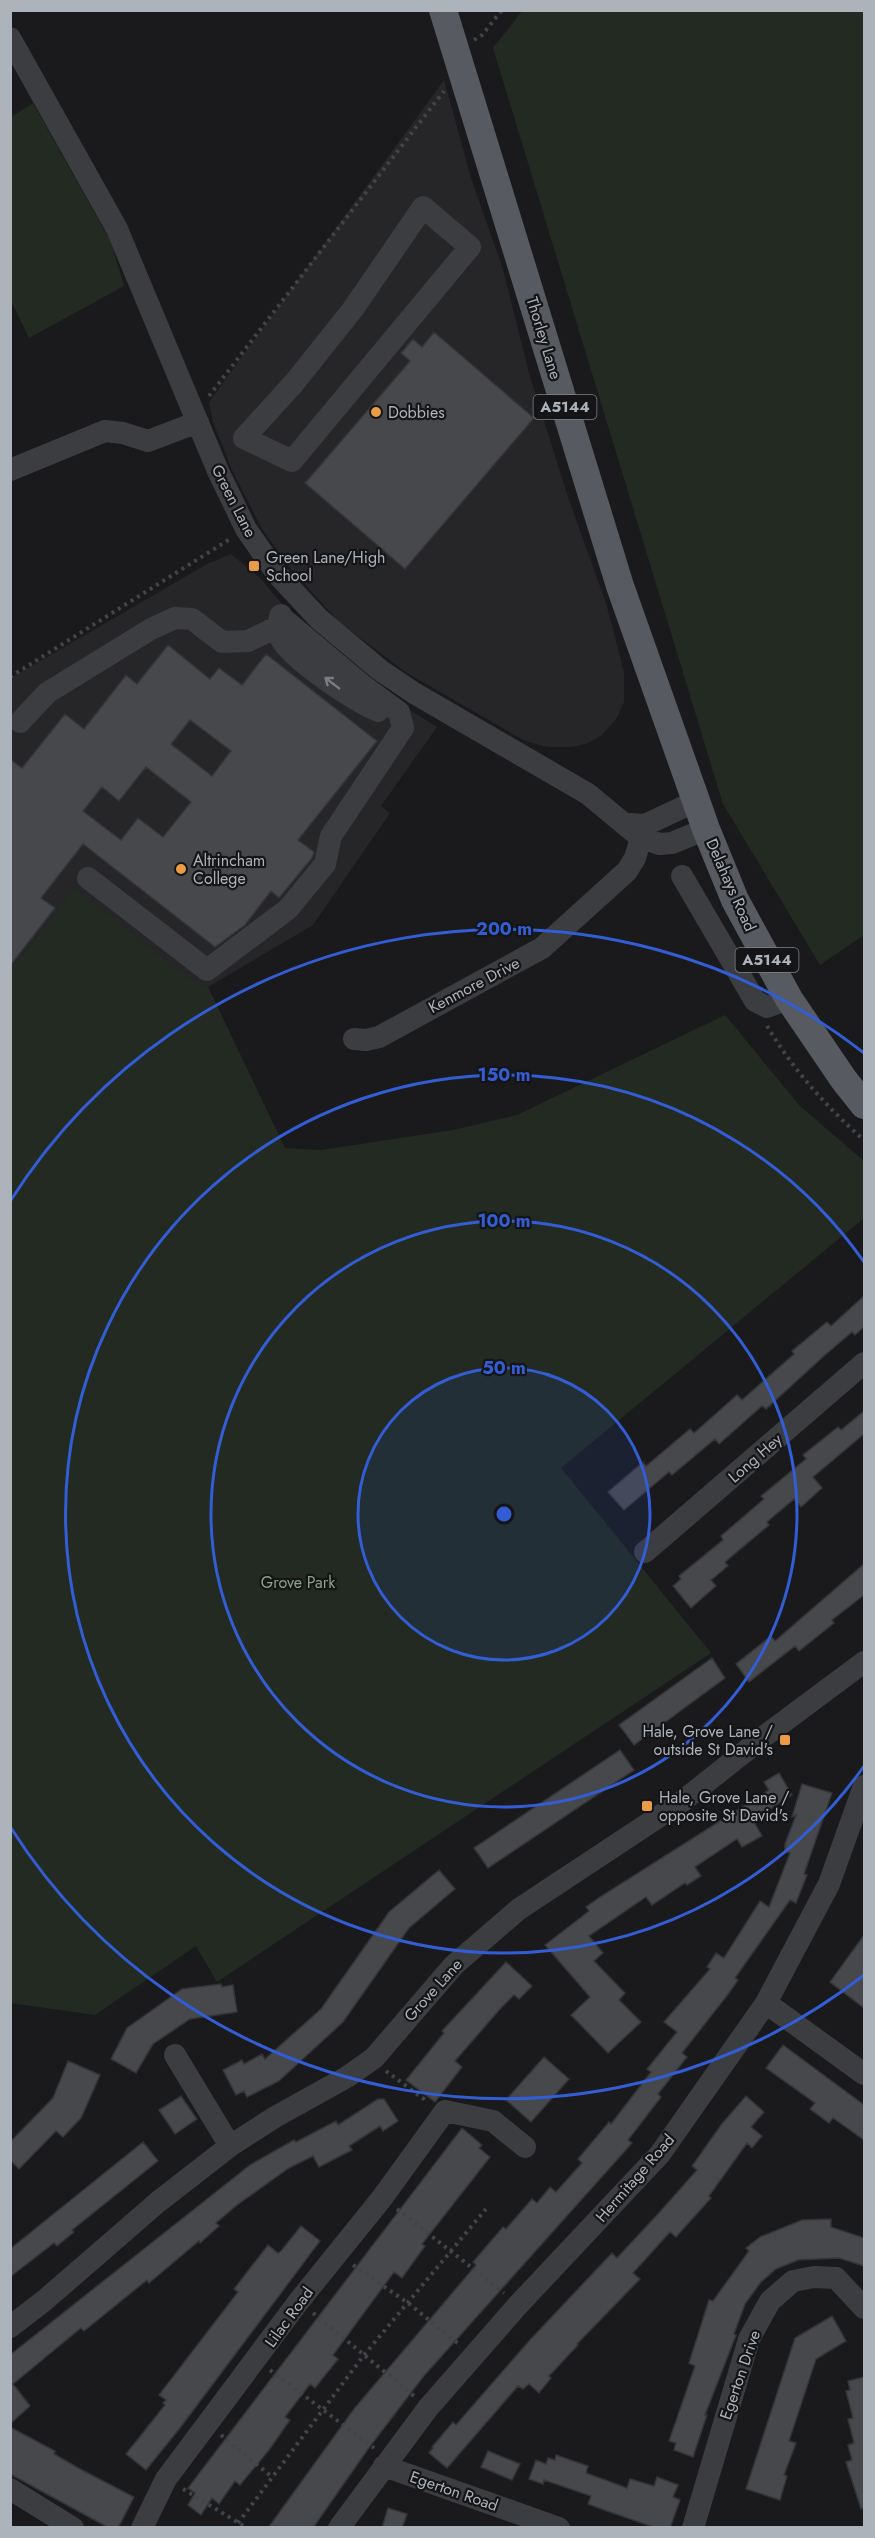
<svg xmlns="http://www.w3.org/2000/svg" width="875" height="2538" font-family="Jost,sans-serif">
	<rect width="100%" height="100%" fill="#1a1a1c"/>
	<path fill="#262629" d="M 444,80 L 472,181 L 502,266 L 529,373 L 568,497 L 606,603 L 624,672 L 624,702 L 617,718 L 601,736 L 588,743 L 573,747 L 547,747 L 525,741 L 407,673 L 339,622 L 289,567 L 262,529 L 232,470 L 213,422 L 209,402 Z
		M 231,554 L 260,578 L 295,619 L 391,698 L 437,727 L 381,806 L 390,813 L 313,925 L 208,987 L 283,1145 L 11,1275 L 11,678 L 207,564 Z"/>
	<path fill="#222a22" d="M 523,10 L 864,11 L 864,935 L 820,965 L 723,804 L 493,48 Z
		M 33,103 L 111,242 L 124,286 L 29,338 L 11,301 L 11,117 Z
		M 75,889 L 198,986 L 208,987 L 285,1148 L 321,1150 L 453,1130 L 517,1115 L 725,1015 L 800,1106 L 864,1161 L 864,1218 L 561,1468 L 711,1653 L 217,1982 L 196,1946 L 95,2015 L 10,2003 L 11,970 Z"/>
	<path fill="#47484c" stroke="#343538" stroke-width="1.5" fill-rule="evenodd" d="M 434,332 L 534,418 L 405,569 L 305,483 L 410,361 L 401,353 L 413,339 L 422,347 Z
		M 168,645 L 210,679 L 219,668 L 242,685 L 266,654 L 377,741 L 298,840 L 314,852 L 312,858 L 279,898 L 271,891 L 245,925 L 215,947 L 83,844 L 41,898 L 55,908 L 10,966 L 10,759 L 22,768 L 65,714 L 84,729 L 126,675 L 137,684 ZM 190,720 L 231,751 L 212,776 L 171,744 ZM 146,767 L 191,802 L 163,837 L 138,818 L 121,840 L 83,811 L 102,787 L 119,801 Z
		M 864,1296 L 864,1327 L 855,1335 L 852,1332 L 825,1355 L 766,1409 L 762,1406 L 719,1444 L 715,1439 L 672,1475 L 669,1472 L 624,1510 L 608,1492 L 643,1462 L 646,1466 L 690,1429 L 694,1433 L 737,1395 L 742,1400 L 794,1354 L 792,1351 L 827,1322 L 831,1326 Z
		M 864,1411 L 864,1434 L 813,1477 L 822,1488 L 801,1507 L 794,1499 L 767,1522 L 769,1525 L 725,1562 L 728,1566 L 711,1580 L 716,1586 L 691,1608 L 673,1586 L 681,1579 L 679,1576 L 723,1540 L 721,1536 L 764,1499 L 761,1496 L 806,1459 L 803,1455 L 838,1427 L 841,1430 Z
		M 864,1564 L 864,1595 L 832,1620 L 834,1623 L 799,1651 L 795,1646 L 749,1682 L 736,1664 L 771,1636 L 775,1641 Z
		M 712,1658 L 725,1678 L 634,1745 L 619,1725 Z
		M 620,1750 L 634,1770 L 488,1868 L 474,1848 Z
		M 779,1773 L 792,1795 L 753,1820 L 762,1836 L 742,1847 L 737,1839 L 695,1867 L 701,1876 L 687,1885 L 685,1883 L 652,1905 L 646,1897 L 589,1936 L 603,1953 L 594,1961 L 625,1993 L 619,2000 L 641,2022 L 608,2053 L 571,2015 L 590,1997 L 545,1945 L 589,1911 L 586,1907 L 600,1897 L 769,1790 L 764,1782 Z
		M 802,1784 L 832,1793 L 804,1874 L 807,1875 L 796,1903 L 790,1900 L 735,1978 L 738,1980 L 729,1993 L 682,2053 L 687,2057 L 658,2094 L 661,2097 L 628,2140 L 632,2143 L 423,2377 L 368,2449 L 313,2528 L 268,2528 L 354,2409 L 476,2265 L 473,2262 L 503,2227 L 506,2229 L 532,2199 L 537,2203 L 550,2187 L 556,2192 L 582,2163 L 578,2159 L 609,2122 L 611,2124 L 651,2072 L 647,2069 L 677,2032 L 664,2022 L 710,1969 L 707,1967 L 716,1953 L 724,1958 L 760,1901 L 769,1907 L 790,1853 L 785,1851 L 785,1844 L 796,1815 L 792,1817 Z
		M 439,1870 L 455,1889 L 409,1928 L 343,2022 L 279,2081 L 247,2097 L 244,2091 L 236,2095 L 223,2070 L 242,2060 L 244,2064 L 262,2054 L 265,2059 L 321,2009 L 389,1912 Z
		M 864,1935 L 864,2008 L 830,1982 Z
		M 506,1962 L 532,1986 L 519,1999 L 514,1995 L 500,2009 L 455,2061 L 462,2067 L 435,2102 L 406,2080 L 444,2033 L 442,2031 Z
		M 221,1984 L 222,1987 L 233,1985 L 237,2012 L 190,2019 L 153,2044 L 136,2073 L 111,2059 L 127,2028 L 182,1989 Z
		M 783,2045 L 864,2105 L 864,2140 L 833,2118 L 829,2123 L 810,2109 L 815,2103 L 766,2068 Z
		M 544,2057 L 569,2079 L 531,2122 L 506,2100 Z
		M 68,2061 L 100,2075 L 81,2118 L 63,2137 L 56,2131 L 19,2169 L 10,2160 L 10,2142 L 53,2098 Z
		M 181,2096 L 197,2119 L 175,2134 L 159,2110 Z
		M 746,2096 L 764,2112 L 751,2127 L 762,2136 L 752,2148 L 747,2143 L 709,2196 L 711,2198 L 676,2237 L 670,2232 L 633,2273 L 640,2279 L 577,2344 L 578,2345 L 549,2376 L 551,2378 L 539,2393 L 529,2384 L 523,2389 L 518,2386 L 447,2468 L 429,2453 L 433,2448 L 432,2447 L 453,2422 L 456,2425 L 529,2341 L 612,2253 L 617,2258 L 658,2214 L 697,2170 L 692,2166 L 721,2125 Z
		M 378,2099 L 384,2099 L 398,2121 L 383,2131 L 380,2126 L 349,2146 L 352,2150 L 319,2167 L 313,2156 L 289,2168 L 237,2205 L 216,2223 L 219,2226 L 200,2243 L 199,2241 L 149,2283 L 147,2280 L 84,2331 L 81,2328 L 13,2384 L 30,2406 L 10,2424 L 10,2355 L 250,2165 L 294,2140 L 296,2142 L 336,2121 L 338,2125 Z
		M 462,2128 L 482,2145 L 479,2148 L 490,2157 L 422,2244 L 425,2246 L 402,2278 L 394,2272 L 333,2355 L 338,2359 L 315,2388 L 310,2384 L 285,2417 L 290,2420 L 269,2450 L 240,2485 L 235,2481 L 219,2504 L 212,2498 L 201,2515 L 188,2505 L 195,2493 L 188,2488 Z
		M 143,2142 L 158,2161 L 72,2230 L 74,2232 L 57,2246 L 54,2243 L 10,2277 L 10,2249 Z
		M 831,2219 L 831,2227 L 864,2238 L 864,2266 L 839,2258 L 798,2260 L 776,2269 L 761,2282 L 745,2304 L 734,2334 L 736,2335 L 705,2415 L 707,2415 L 693,2457 L 674,2450 L 676,2443 L 669,2441 L 695,2366 L 689,2363 L 709,2300 L 713,2301 L 749,2251 L 746,2248 L 760,2237 L 802,2220 Z
		M 301,2226 L 320,2241 L 180,2428 L 146,2470 L 126,2454 L 165,2405 L 163,2403 L 166,2400 L 159,2395 L 238,2292 L 234,2289 L 268,2245 L 278,2253 L 281,2251 Z
		M 832,2316 L 846,2341 L 816,2359 L 789,2441 L 796,2443 L 784,2475 L 787,2476 L 780,2500 L 746,2489 L 795,2338 Z
		M 864,2377 L 864,2508 L 861,2509 L 846,2462 L 852,2460 L 848,2445 L 854,2443 L 848,2419 L 853,2418 L 846,2391 L 850,2390 L 848,2381 Z
		M 10,2427 L 55,2451 L 54,2454 L 80,2469 L 134,2497 L 118,2528 L 109,2528 L 10,2474 Z
		M 488,2451 L 520,2464 L 512,2480 L 481,2467 Z
		M 556,2455 L 588,2466 L 586,2473 L 627,2488 L 630,2479 L 654,2486 L 657,2477 L 678,2485 L 673,2497 L 680,2500 L 670,2528 L 656,2528 L 607,2511 L 588,2504 L 591,2496 L 544,2480 L 543,2484 L 529,2479 L 536,2460 L 546,2464 L 548,2458 L 555,2460 Z
		M 388,2508 L 407,2514 L 402,2528 L 382,2528 Z"/>
	<g fill="none" stroke-linecap="round" stroke-linejoin="round">
		<path stroke="#414448" stroke-width="4" stroke-dasharray="3 4.5" stroke-linecap="butt" d="M 474,40 L 482,35 L 502,10
			M 209,396 L 444,91
			M 10,677 L 230,539
			M 767,1026 C 792,1068 827,1108 864,1140
			M 386,2071 L 428,2102
			M 397,2209 L 504,2293
			M 353,2265 L 408,2303 L 460,2345
			M 313,2313 L 414,2396
			M 270,2370 L 374,2448
			M 221,2435 L 272,2477
			M 183,2489 L 247,2528
			M 238,2523 L 364,2355 L 486,2209"/>
		<path stroke="#3b3d41" stroke-width="22" d="M 10,38 L 117,229 L 218,471 L 246,529 L 278,575 L 319,619 L 380,670 L 414,693 L 588,794 L 641,838 L 660,844 L 672,843 L 706,829
			M 423,207 L 470,247 L 292,461 L 244,438 L 294,383 L 353,309 Z
			M 10,470 L 105,431 L 123,433 L 148,441 L 198,422
			M 281,615 C 278,623 276,629 280,637 C 290,659 355,701 378,711
			M 20,722 L 47,693 L 151,629 L 175,618 L 192,619 L 222,642 L 248,641 L 277,627
			M 630,824 L 645,825 L 696,801
			M 682,876 L 755,1001 L 767,1007 L 789,999
			M 88,878 L 207,970 L 288,909 L 325,864 L 331,836 L 403,728 L 399,712 L 361,684 L 280,616
			M 354,1039 L 366,1040 L 379,1037 L 542,948 L 627,871 L 635,858 L 645,825
			M 645,1552 L 864,1363
			M 766,2003 L 864,2074
			M 175,2055 L 230,2146
			M 10,2327 L 45,2300 L 158,2202 L 230,2146 L 275,2117 L 347,2077 L 374,2058 L 454,1965 L 519,1909 L 684,1800 L 762,1738 L 864,1662
			M 384,2466 L 559,2528
			M 10,2489 L 73,2528
			M 142,2528 L 166,2479 L 299,2301 L 382,2198 L 445,2111 L 493,2121 L 525,2147
			M 339,2528 L 428,2408 L 519,2304 L 660,2154 L 766,2003 L 829,1884 L 864,1786
			M 693,2528 L 749,2339 L 770,2301 L 793,2281 L 814,2277 L 836,2278 L 864,2308"/>
		<path stroke="#575a60" stroke-width="28" d="M 443,10 L 620,586 L 706,829 L 735,900 L 789,999 L 844,1080 L 864,1105"/>
	</g>
	<defs><path id="oneway-shaft" d="M-6 0H5M1.5-3L5.5 0L1.5 3" fill="none" stroke-width="1.6" stroke-linecap="round" stroke-linejoin="round" transform="scale(1.5)"/></defs>
	<use stroke="#7a7e84" href="#oneway-shaft" transform="translate(332 683) rotate(-143)"/>
	<circle cx="504" cy="1514" r="146" fill="#335dd4" fill-opacity=".12"/>
	<g fill="none" stroke="#335dd4" stroke-width="3">
		<circle cx="504" cy="1514" r="146"/>
		<circle cx="504" cy="1514" r="293"/>
		<path d="M864 1766A439 439 0 1 1 864 1262"/>
		<path d="M864 1975A585 585 0 0 1 11 1828M11 1200A585 585 0 0 1 864 1053"/>
	</g>
	<g fill="#e99b45" stroke="#151517" stroke-width="2">
		<circle cx="376" cy="412" r="6"/>
		<rect x="248" y="560" width="12" height="12" rx="3"/>
		<circle cx="181" cy="869" r="6"/>
		<rect x="779" y="1734" width="12" height="12" rx="3"/>
		<rect x="641" y="1800" width="12" height="12" rx="3"/>
	</g>
	<g text-anchor="middle" dominant-baseline="central" stroke-width="4.5" stroke-linejoin="round" paint-order="stroke">
		<g fill="#151517" stroke="#7f848a" stroke-width="1.5">
			<rect x="533.5" y="395" width="63" height="24" rx="4.5"/>
			<rect x="735.5" y="948" width="63" height="24" rx="4.5"/>
		</g>
		<g font-size="15" font-weight="bold" fill="#adb3bb">
			<text x="565" y="407">A5144</text>
			<text x="767" y="960">A5144</text>
		</g>
		<g font-size="16" fill="#adb3bb" stroke="#151517">
			<text transform="translate(544 338) rotate(73)">Thorley Lane</text>
			<text transform="translate(234 501) rotate(63)">Green Lane</text>
			<text transform="translate(731 885) rotate(66)">Delahays Road</text>
			<text transform="translate(474 985) rotate(-28)">Kenmore Drive</text>
			<text transform="translate(755 1458) rotate(-41)">Long Hey</text>
			<text transform="translate(433 1990) rotate(-48)">Grove Lane</text>
			<text transform="translate(635 2178) rotate(-49)">Hermitage Road</text>
			<text transform="translate(289 2317) rotate(-54)">Lilac Road</text>
			<text transform="translate(740 2375) rotate(-71)">Egerton Drive</text>
			<text transform="translate(454 2491) rotate(19)">Egerton Road</text>
		</g>
		<g font-size="16" fill="#adb3bb" stroke="#151517" text-anchor="start">
			<text x="388" y="412">Dobbies</text>
			<text x="266" y="557">Green Lane/High<tspan x="266" dy="18">School</tspan></text>
			<text x="193" y="860">Altrincham<tspan x="193" dy="18">College</tspan></text>
			<text x="773" y="1731" text-anchor="end">Hale, Grove Lane /<tspan x="773" dy="18">outside St David's</tspan></text>
			<text x="659" y="1797">Hale, Grove Lane /<tspan x="659" dy="18">opposite St David's</tspan></text>
		</g>
		<g font-size="16" fill="#88a485" stroke="#151517">
			<text x="298" y="1582">Grove Park</text>
		</g>
	</g>
	<circle cx="504" cy="1514" r="9" fill="#335dd4" stroke="#151517" stroke-width="3"/>
	<g font-size="18" text-anchor="middle" font-weight="bold" fill="#335dd4" stroke="#151517" stroke-width="4.5" stroke-linejoin="round" paint-order="stroke">
		<text x="504" y="935">200 m</text>
		<text x="504" y="1081">150 m</text>
		<text x="504" y="1227">100 m</text>
		<text x="504" y="1374">50 m</text>
	</g>
	<rect width="875" height="2538" fill="none" stroke="#adb3bb" stroke-width="24"/>
</svg>
